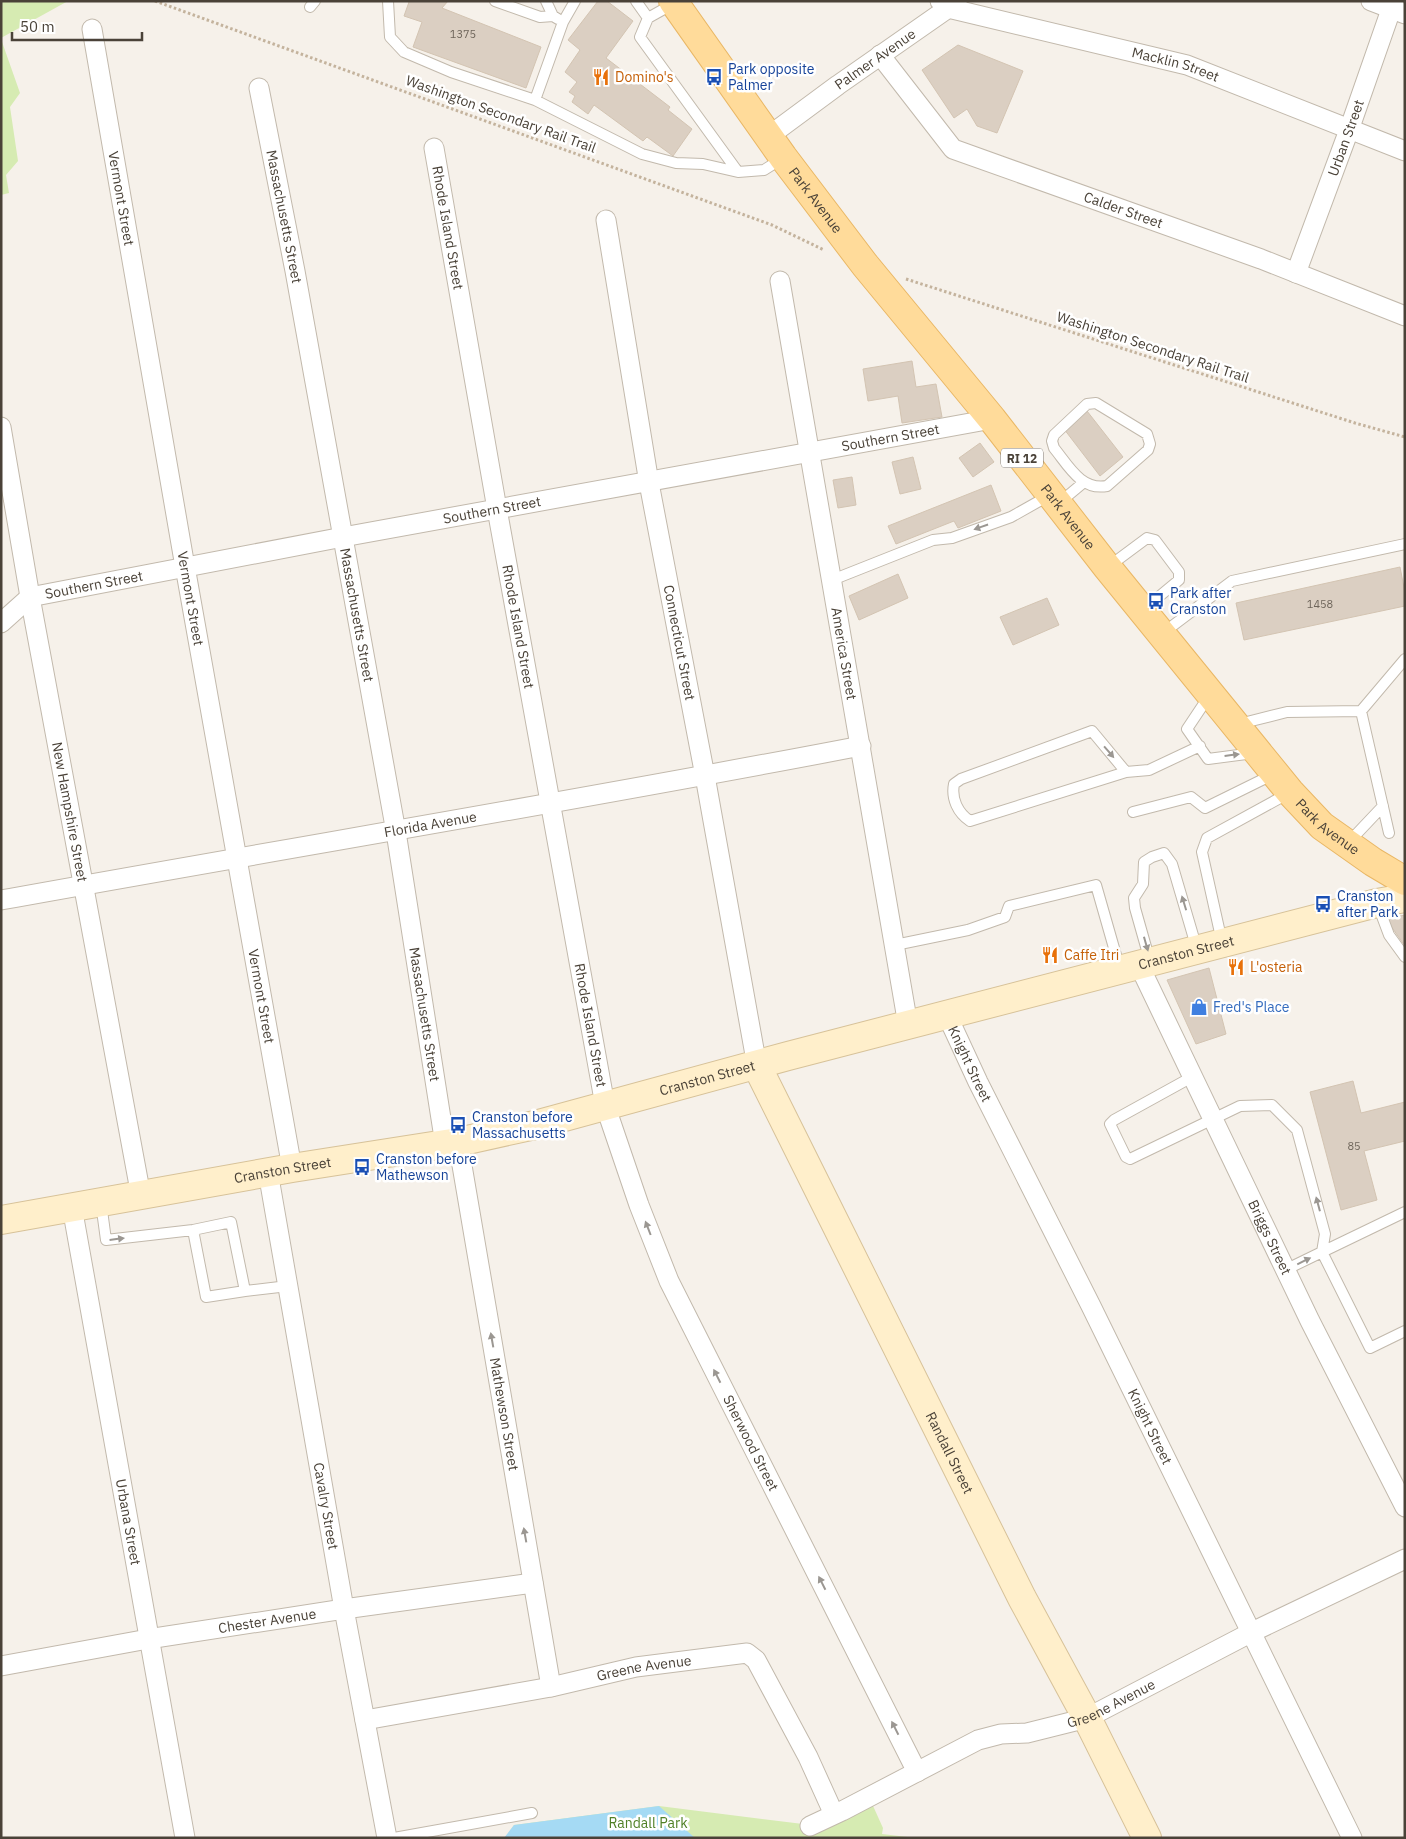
<svg xmlns="http://www.w3.org/2000/svg" width="1406" height="1839" font-family="'IBM Plex Sans',sans-serif">
	<rect width="100%" height="100%" fill="#f6f1ea"/>
	<path fill="#d6ebb2" d="M 1,1 L 68,1 L 1,38 Z
		M 1,39 L 20,93 L 10,107 L 18,161 L 6,175 L 9,193 L 1,195 Z
		M 869,1797 L 883,1828 L 882,1834 L 916,1838 L 505,1838 L 514,1825 L 659,1806 L 803,1824 Z"/>
	<path fill="#a5daf4" d="M 659,1806 L 695,1838 L 504,1838 L 514,1825 Z"/>
	<path fill="#dbcfc2" stroke="#d3c4b2" d="M 407,1 L 448,1 L 442,8 L 541,47 L 526,88 L 413,47 L 422,22 L 404,16 L 409,2 Z
		M 598,1 L 607,1 L 633,21 L 606,58 L 670,107 L 668,110 L 692,129 L 673,156 L 647,137 L 643,141 L 594,105 L 588,114 L 572,102 L 575,96 L 569,92 L 577,82 L 565,72 L 580,50 L 568,40 Z
		M 958,45 L 1023,71 L 997,133 L 977,126 L 967,109 L 954,118 L 922,70 Z
		M 912,361 L 916,387 L 936,384 L 942,417 L 902,423 L 898,396 L 868,401 L 863,369 Z
		M 1087,411 L 1123,457 L 1100,476 L 1064,429 Z
		M 980,443 L 994,462 L 973,477 L 959,458 Z
		M 913,457 L 921,489 L 900,494 L 892,462 Z
		M 852,477 L 856,505 L 838,508 L 833,480 Z
		M 991,485 L 1001,511 L 958,528 L 954,521 L 896,544 L 888,526 Z
		M 1400,567 L 1405,593 L 1405,606 L 1244,640 L 1236,603 Z
		M 898,574 L 908,598 L 859,620 L 849,596 Z
		M 1047,598 L 1059,625 L 1013,645 L 1000,617 Z
		M 1405,915 L 1405,946 L 1386,919 Z
		M 1209,968 L 1226,1034 L 1196,1044 L 1167,980 Z
		M 1353,1081 L 1361,1113 L 1405,1102 L 1405,1141 L 1364,1151 L 1377,1200 L 1341,1210 L 1310,1092 Z"/>
	<g fill="none" stroke-linecap="round" stroke-linejoin="round">
		<g stroke="#c2b9ac" stroke-width="12">
			<path id="lane" d="M 388,1 L 390,37 L 404,52 L 451,72 L 535,100 L 642,154 L 676,163 L 703,164 L 738,172
				M 495,1 L 540,17 L 553,16
				M 546,1 L 553,16 L 558,19
				M 636,1 L 648,18 L 673,4
				M 310,7 L 315,1
				M 648,18 L 640,37 L 738,172 L 764,170 L 783,158
				M 535,100 L 563,22 L 575,1
				M 1096,403 L 1147,434 L 1150,444 L 1148,450 L 1107,486 C 1081,491 1068,465 1054,448 L 1052,441 L 1054,435 L 1087,404 Z
				M 1059,503 L 1083,483
				M 1108,567 L 1147,538 L 1155,540 L 1179,572 L 1179,580 L 1144,609
				M 832,580 L 933,540 L 952,538 L 1011,517 L 1050,495
				M 1163,633 L 1232,581 L 1405,544
				M 1209,696 L 1187,729 L 1208,759 L 1254,753
				M 1361,711 L 1389,833
				M 1239,724 L 1287,712 L 1361,711 L 1405,659
				M 1126,772 L 1092,731 L 961,779 L 954,784 C 951,799 958,813 970,821 L 1126,772 L 1149,770 L 1200,746
				M 1133,812 L 1191,797 L 1205,808 L 1274,774
				M 1348,843 L 1383,806
				M 1377,903 L 1389,935 L 1405,957
				M 1222,942 L 1202,852 L 1207,838 L 1289,793
				M 895,945 L 968,930 L 1005,917 L 1009,906 L 1096,885 L 1120,969
				M 1150,961 L 1135,908 L 1134,898 L 1143,884 L 1144,862 L 1152,857 L 1164,853 L 1172,864 L 1197,949
				M 1192,1077 L 1114,1120 L 1110,1124 L 1126,1157 L 1130,1159 L 1240,1106 L 1272,1105 L 1297,1130 L 1325,1234 L 1322,1252 L 1285,1270
				M 101,1203 L 106,1240 L 193,1230 L 231,1222 L 245,1291 L 288,1286
				M 1405,1212 L 1322,1252 L 1370,1348 L 1405,1331
				M 193,1230 L 206,1297 L 245,1291
				M 394,1838 L 532,1813"/>
		</g>
		<g stroke="#c2b9ac" stroke-width="21">
			<g id="street">
				<path id="s1" d="M 940,1 L 948,8 L 1187,65 L 1405,151"/>
				<path d="M 1371,1 L 1405,14"/>
				<path id="s2" d="M 92,29 L 184,561 L 292,1168"/>
				<path id="s3" d="M 880,55 L 953,149 L 1261,259 L 1405,316"/>
				<path id="s4" d="M 259,88 L 295,271 L 396,832 L 445,1144"/>
				<path id="s5" d="M 769,136 L 838,85 L 957,2"/>
				<path id="s6" d="M 434,148 L 497,509 L 605,1105 L 639,1205 L 669,1281 L 917,1772"/>
				<path id="s7" d="M 606,220 L 649,483 L 705,776 L 757,1066"/>
				<path id="s8" d="M 1296,273 L 1349,130 L 1394,1"/>
				<path id="s9" d="M 780,281 L 908,1025"/>
				<path id="s10" d="M 1,427 L 30,597 L 141,1196"/>
				<path id="s11" d="M 1,623 L 30,597 L 343,537 L 992,419"/>
				<path id="s12" d="M 1,900 C 288,848 575,801 861,746"/>
				<path id="s13" d="M 1139,965 L 1310,1321 L 1405,1507"/>
				<path id="s14" d="M 947,1015 L 978,1082 L 1091,1306 L 1352,1838"/>
				<path id="s15" d="M 458,1142 L 551,1687"/>
				<path id="s16" d="M 268,1172 L 344,1609 L 387,1838"/>
				<path id="s17" d="M 72,1207 L 185,1838"/>
				<path id="s18" d="M 1,1666 L 148,1639 L 344,1609 L 533,1583"/>
				<path id="s19" d="M 365,1720 L 551,1687 L 636,1667 L 747,1653 L 756,1660 L 808,1757 L 832,1810"/>
				<path id="s20" d="M 810,1826 L 842,1811 L 978,1740 L 1001,1734 L 1027,1733 L 1087,1718 L 1250,1633 L 1405,1559"/>
			</g>
		</g>
		<g stroke="#d7c299" stroke-width="30">
			<g id="secondary">
				<path id="s21" d="M 757,1066 L 1022,1598 L 1087,1718 L 1147,1838"/>
				<path id="s22" d="M 1,1220 L 292,1168 L 458,1142 L 535,1125 L 788,1056 L 1377,903 L 1405,898"/>
			</g>
		</g>
		<g stroke="#e9b765" stroke-width="30">
			<g id="primary">
				<path id="s23" d="M 673,1 L 783,157 L 865,265 L 992,419 L 1107,567 L 1290,792 L 1322,826 L 1373,862 L 1405,881"/>
			</g>
		</g>
		<path stroke="#c4b39d" stroke-width="3" stroke-dasharray="2.5 2.5" stroke-linecap="butt" d="M 155,1 L 772,225 L 824,250
			M 906,279 L 1355,423 L 1405,437"/>
		<use href="#lane" stroke="#fff" stroke-width="10"/>
		<use href="#street" stroke="#fff" stroke-width="19"/>
		<use href="#secondary" stroke="#ffefcb" stroke-width="28"/>
		<use href="#primary" stroke="#ffdb9a" stroke-width="28"/>
	</g>
	<defs><path id="oneway-solid" d="M-6-.8H1V-3.2L6.5 0L1 3.2V.8H-6Z" transform="scale(1.25)"/></defs>
	<g fill="#9b9792">
		<use href="#oneway-solid" transform="translate(981 527) rotate(161)"/>
		<use href="#oneway-solid" transform="translate(1109 752) rotate(49)"/>
		<use href="#oneway-solid" transform="translate(1232 755) rotate(-7)"/>
		<use href="#oneway-solid" transform="translate(1184 903) rotate(-107)"/>
		<use href="#oneway-solid" transform="translate(1146 944) rotate(74)"/>
		<use href="#oneway-solid" transform="translate(1318 1204) rotate(-105)"/>
		<use href="#oneway-solid" transform="translate(648 1228) rotate(-111)"/>
		<use href="#oneway-solid" transform="translate(117 1239) rotate(-7)"/>
		<use href="#oneway-solid" transform="translate(1304 1261) rotate(-26)"/>
		<use href="#oneway-solid" transform="translate(492 1340) rotate(-100)"/>
		<use href="#oneway-solid" transform="translate(717 1376) rotate(-117)"/>
		<use href="#oneway-solid" transform="translate(525 1535) rotate(-100)"/>
		<use href="#oneway-solid" transform="translate(822 1583) rotate(-117)"/>
		<use href="#oneway-solid" transform="translate(895 1728) rotate(-117)"/>
	</g>
	<defs>
		<g id="restaurant-bare" transform="scale(1.35)"><path d="M-5-6h1v4h1v-4h1v4h1v-4h1v5L-1.5 .5V6h-2V.5L-5-1ZM5-6V6H3V1.5H1.5Q1.5-4 5-6Z" fill="#e8710a" stroke="#fff" stroke-width="2.5" paint-order="stroke"/></g>
		<g id="bus-bare" transform="scale(1.35)"><path d="M-5-6H5V4H4V6H2V4H-2V6H-4V4H-5ZM-3.5-4V0h7V-4ZM-3.5 1.2v1.5H-2V1.2ZM2 1.2v1.5H3.5V1.2Z" fill="#1a4fb4" stroke="#fff" stroke-width="2.5" paint-order="stroke"/></g>
		<g id="shop-bare" transform="scale(1.35)"><path d="M-5-2.5h2.3a2.7 3.5 0 0 1 5.4 0H5L5.5 6h-11ZM-1.5-2.5h3a1.5 2.3 0 0 0-3 0Z" fill="#3f7fe0" stroke="#fff" stroke-width="2.5" paint-order="stroke"/></g>
	</defs>
	<g fill-rule="evenodd">
		<use href="#restaurant-bare" x="601" y="77"/>
		<use href="#bus-bare" x="714" y="77"/>
		<use href="#bus-bare" x="1156" y="601"/>
		<use href="#bus-bare" x="1323" y="904"/>
		<use href="#restaurant-bare" x="1050" y="955"/>
		<use href="#restaurant-bare" x="1236" y="967"/>
		<use href="#shop-bare" x="1199" y="1007"/>
		<use href="#bus-bare" x="458" y="1125"/>
		<use href="#bus-bare" x="362" y="1167"/>
	</g>
	<g text-anchor="middle" dominant-baseline="central" stroke-width="5" stroke-linejoin="round" paint-order="stroke">
		<g font-size="11" fill="#6e655a">
			<text x="463" y="34">1375</text>
			<text x="1320" y="604">1458</text>
			<text x="1354" y="1146">85</text>
		</g>
		<rect fill="#fff" stroke="#807b74" stroke-width="1" x="1001" y="448.5" width="42" height="19" rx="4"/>
		<g font-size="12" font-weight="bold" fill="#4a4238">
			<text x="1022" y="458">RI 12</text>
		</g>
		<g font-size="14" fill="#4a4238" stroke="#fff">
			<text stroke="none"><textPath href="#s5" startOffset="131">Palmer Avenue</textPath></text>
			<text stroke="none"><textPath href="#s1" startOffset="245">Macklin Street</textPath></text>
			<text transform="translate(501 114) rotate(20)">Washington Secondary Rail Trail</text>
			<text stroke="none"><textPath href="#s8" startOffset="144">Urban Street</textPath></text>
			<text stroke="none"><textPath href="#s2" startOffset="172">Vermont Street</textPath></text>
			<text stroke="none"><textPath href="#s23" startOffset="245">Park Avenue</textPath></text>
			<text stroke="none"><textPath href="#s3" startOffset="300">Calder Street</textPath></text>
			<text stroke="none"><textPath href="#s4" startOffset="131">Massachusetts Street</textPath></text>
			<text stroke="none"><textPath href="#s6" startOffset="81">Rhode Island Street</textPath></text>
			<text transform="translate(1153 347) rotate(18)">Washington Secondary Rail Trail</text>
			<text stroke="none"><textPath href="#s11" startOffset="914">Southern Street</textPath></text>
			<text stroke="none"><textPath href="#s11" startOffset="509">Southern Street</textPath></text>
			<text stroke="none"><textPath href="#s23" startOffset="650">Park Avenue</textPath></text>
			<text stroke="none"><textPath href="#s11" startOffset="104">Southern Street</textPath></text>
			<text stroke="none"><textPath href="#s2" startOffset="578">Vermont Street</textPath></text>
			<text stroke="none"><textPath href="#s4" startOffset="536">Massachusetts Street</textPath></text>
			<text stroke="none"><textPath href="#s6" startOffset="486">Rhode Island Street</textPath></text>
			<text stroke="none"><textPath href="#s7" startOffset="429">Connecticut Street</textPath></text>
			<text stroke="none"><textPath href="#s9" startOffset="378">America Street</textPath></text>
			<text stroke="none"><textPath href="#s10" startOffset="391">New Hampshire Street</textPath></text>
			<text stroke="none"><textPath href="#s12" startOffset="436">Florida Avenue</textPath></text>
			<text stroke="none"><textPath href="#s23" startOffset="1055">Park Avenue</textPath></text>
			<text stroke="none"><textPath href="#s22" startOffset="1216">Cranston Street</textPath></text>
			<text stroke="none"><textPath href="#s2" startOffset="982">Vermont Street</textPath></text>
			<text stroke="none"><textPath href="#s4" startOffset="941">Massachusetts Street</textPath></text>
			<text stroke="none"><textPath href="#s6" startOffset="891">Rhode Island Street</textPath></text>
			<text stroke="none"><textPath href="#s14" startOffset="54">Knight Street</textPath></text>
			<text stroke="none"><textPath href="#s22" startOffset="721">Cranston Street</textPath></text>
			<text stroke="none"><textPath href="#s22" startOffset="286">Cranston Street</textPath></text>
			<text stroke="none"><textPath href="#s13" startOffset="302">Briggs Street</textPath></text>
			<text stroke="none"><textPath href="#s15" startOffset="276">Mathewson Street</textPath></text>
			<text stroke="none"><textPath href="#s14" startOffset="459">Knight Street</textPath></text>
			<text stroke="none"><textPath href="#s6" startOffset="1341">Sherwood Street</textPath></text>
			<text stroke="none"><textPath href="#s21" startOffset="432">Randall Street</textPath></text>
			<text stroke="none"><textPath href="#s16" startOffset="339">Cavalry Street</textPath></text>
			<text stroke="none"><textPath href="#s17" startOffset="320">Urbana Street</textPath></text>
			<text stroke="none"><textPath href="#s18" startOffset="270">Chester Avenue</textPath></text>
			<text stroke="none"><textPath href="#s19" startOffset="284">Greene Avenue</textPath></text>
			<text stroke="none"><textPath href="#s20" startOffset="328">Greene Avenue</textPath></text>
		</g>
		<g font-size="14" fill="#164399" stroke="#fff" text-anchor="start">
			<text x="728" y="69">Park opposite<tspan x="728" dy="16">Palmer</tspan></text>
			<text x="1170" y="593">Park after<tspan x="1170" dy="16">Cranston</tspan></text>
			<text x="1337" y="896">Cranston<tspan x="1337" dy="16">after Park</tspan></text>
			<text x="472" y="1117">Cranston before<tspan x="472" dy="16">Massachusetts</tspan></text>
			<text x="376" y="1159">Cranston before<tspan x="376" dy="16">Mathewson</tspan></text>
		</g>
		<g font-size="14" fill="#c56008" stroke="#fff" text-anchor="start">
			<text x="615" y="77">Domino's</text>
			<text x="1064" y="955">Caffe Itri</text>
			<text x="1250" y="967">L'osteria</text>
		</g>
		<g font-size="14" fill="#366cbe" stroke="#fff" text-anchor="start">
			<text x="1213" y="1007">Fred's Place</text>
		</g>
		<g font-size="14" fill="#508027" stroke="#fff">
			<text x="648" y="1823">Randall Park</text>
		</g>
	</g>
	<rect width="1406" height="1839" fill="none" stroke="#4a4238" stroke-width="5"/>
	<path d="M12 32v8h130v-8" fill="none" stroke="#4a4238" stroke-width="2.5"/>
	<text x="20" y="32" font-size="15" fill="#4a4238" stroke="#ffffff" stroke-width="4" paint-order="stroke">50 m</text>
</svg>
